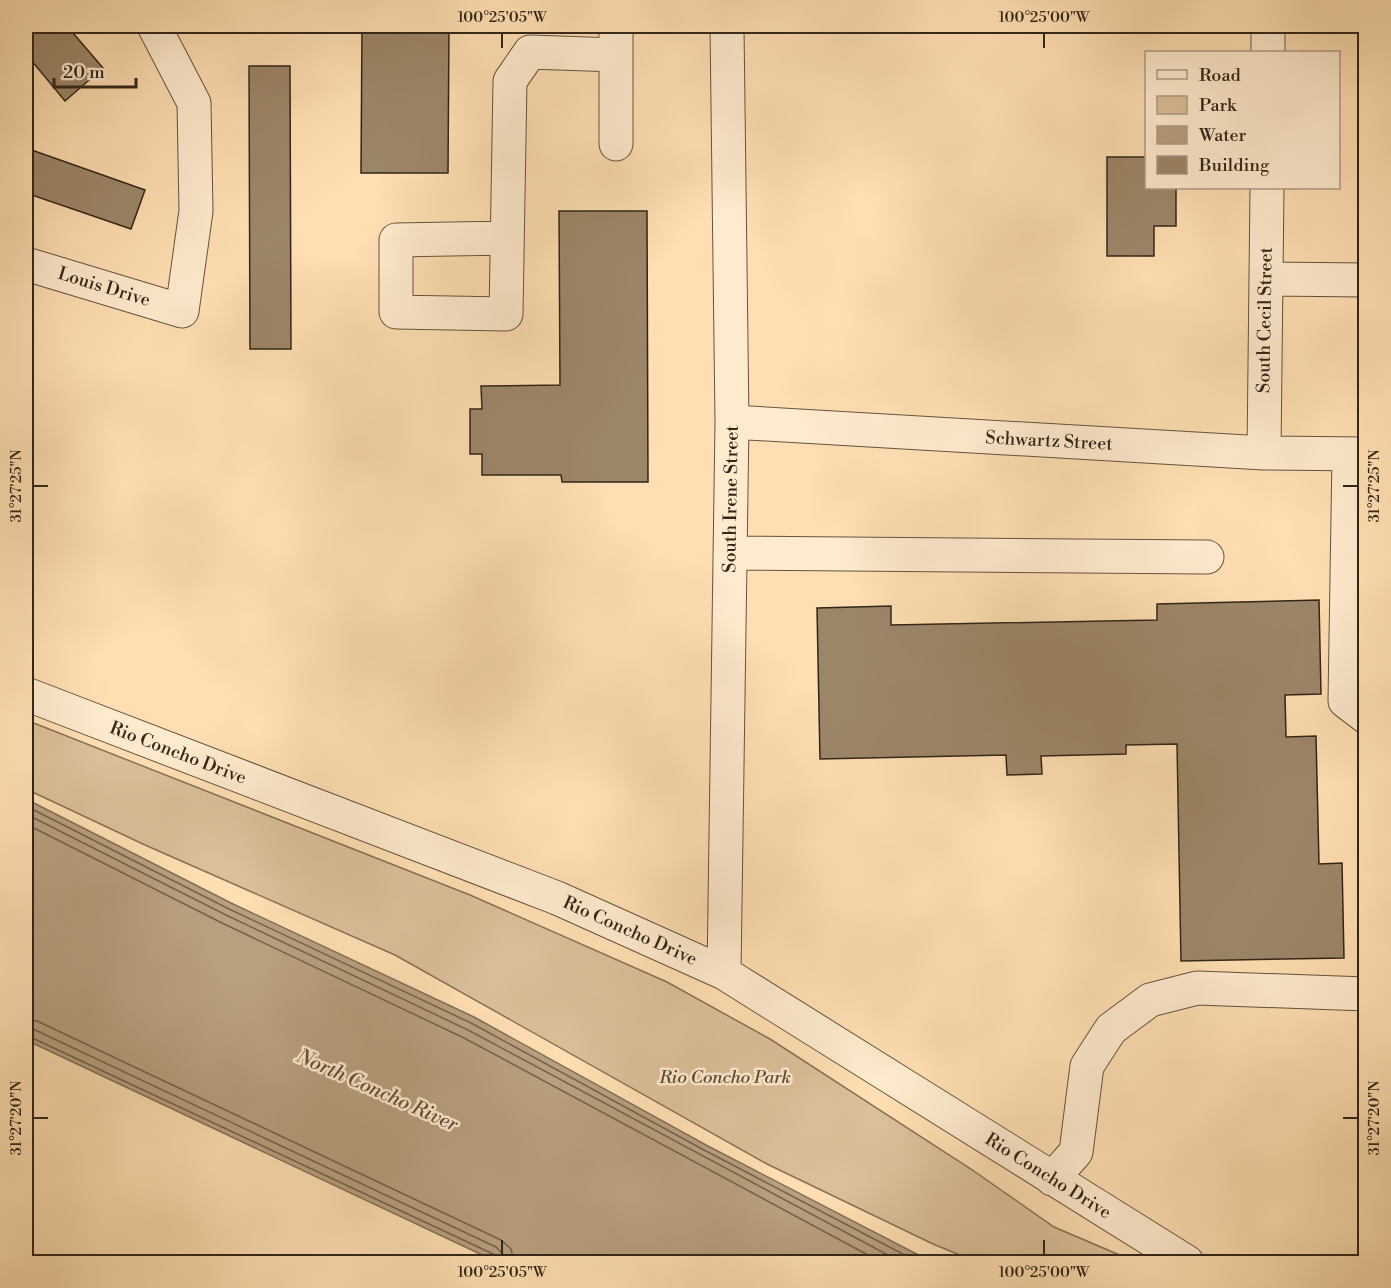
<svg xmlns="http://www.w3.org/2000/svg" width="1391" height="1288" font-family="'Libre Bodoni',serif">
	<rect width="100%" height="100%" fill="#fedeb2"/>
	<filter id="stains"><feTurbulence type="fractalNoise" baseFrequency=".00333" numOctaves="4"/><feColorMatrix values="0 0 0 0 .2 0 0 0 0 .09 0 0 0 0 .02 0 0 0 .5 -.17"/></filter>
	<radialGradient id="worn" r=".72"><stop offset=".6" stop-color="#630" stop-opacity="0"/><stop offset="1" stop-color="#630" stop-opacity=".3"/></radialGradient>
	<path fill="#dbbf98" stroke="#867258" stroke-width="1.5" d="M 26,720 L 470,895 L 667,982 L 770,1039 L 971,1169 L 1054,1227 L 1136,1262 L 977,1262 L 933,1244 L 767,1164 L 395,955 L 145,845 L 26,789 Z"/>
	<path fill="#b89f7e" stroke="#826f55" stroke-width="1.5" d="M 26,799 L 231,903 L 474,1017 L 706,1145 L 932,1262 L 497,1262 L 26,1040 Z"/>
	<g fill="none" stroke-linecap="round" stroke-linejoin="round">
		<path stroke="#74624b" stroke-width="1.5" d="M 26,806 L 229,909 L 471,1023 L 704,1150 L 918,1262
			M 26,814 L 226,915 L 468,1030 L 901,1262
			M 26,824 L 222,923 L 464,1038 L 881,1262
			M 26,1019 L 37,1021 L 501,1240 L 511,1249 L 514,1262
			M 26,1028 L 33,1029 L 496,1247 L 503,1254 L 505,1262
			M 26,1035 L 493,1254 L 497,1262"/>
	</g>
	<path fill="#9c8668" stroke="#312618" stroke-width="1.5" d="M 26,26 L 67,26 L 103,68 L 65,101 L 26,54 Z
		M 362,26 L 449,26 L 448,173 L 361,173 Z
		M 249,66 L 290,66 L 291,349 L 250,349 Z
		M 26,148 L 145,190 L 131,229 L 26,193 Z
		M 1107,157 L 1146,157 L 1146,188 L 1176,188 L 1176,226 L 1154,226 L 1154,256 L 1107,256 Z
		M 559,211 L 647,211 L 648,482 L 562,482 L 561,475 L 482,475 L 482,454 L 470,454 L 470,409 L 482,409 L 481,386 L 560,385 Z
		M 1319,600 L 1321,694 L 1285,695 L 1286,737 L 1316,736 L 1319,864 L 1342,863 L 1344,958 L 1181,961 L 1177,744 L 1126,745 L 1126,754 L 1041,756 L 1042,774 L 1007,775 L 1006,755 L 820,759 L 817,608 L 891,606 L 891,625 L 1157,620 L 1157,604 Z"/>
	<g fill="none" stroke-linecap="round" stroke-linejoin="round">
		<g stroke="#64543e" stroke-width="35">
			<path id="minor" d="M 616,26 L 616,144
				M 1268,52 L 1268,26
				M 507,238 L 396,240 L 396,312 L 506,314 L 510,81 L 530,52 L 616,55
				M 26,264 L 182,311 L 196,211 L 194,103 L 154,26
				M 1266,279 L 1366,280
				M 732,422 L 1264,453 L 1366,454
				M 1264,453 L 1267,188
				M 1349,454 L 1345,701 L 1366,717
				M 730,553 L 1207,557
				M 26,694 L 557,898 L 724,973 L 1187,1262
				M 724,973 L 732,422 L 727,26
				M 1052,1179 L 1076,1152 L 1087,1066 L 1111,1029 L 1150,1000 L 1197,988 L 1366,994"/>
		</g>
		<use href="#minor" stroke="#feeacd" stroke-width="33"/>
	</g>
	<path fill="none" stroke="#312618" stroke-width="2" d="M 502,33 L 502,48M 1044,33 L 1044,48M 33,486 L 48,486M 1343,486 L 1358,486M 33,1118 L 48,1118M 1343,1118 L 1358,1118M 502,1240 L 502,1255M 1044,1240 L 1044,1255"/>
	<g text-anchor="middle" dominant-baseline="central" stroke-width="5" stroke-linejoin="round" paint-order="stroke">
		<g font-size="18" fill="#312618" stroke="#feeacd">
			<text transform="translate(104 287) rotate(17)">Louis Drive</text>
			<text transform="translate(1265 320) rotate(-89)">South Cecil Street</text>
			<text transform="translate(1049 441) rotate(3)">Schwartz Street</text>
			<text transform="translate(731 499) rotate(-89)">South Irene Street</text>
			<text transform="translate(178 753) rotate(21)">Rio Concho Drive</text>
			<text transform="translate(630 931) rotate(24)">Rio Concho Drive</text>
			<text transform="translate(1048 1176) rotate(32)">Rio Concho Drive</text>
		</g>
		<g font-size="18" font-style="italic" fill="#5c4c38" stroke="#feeacd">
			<text x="725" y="1077">Rio Concho Park</text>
		</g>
		<g font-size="20" font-style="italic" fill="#60503c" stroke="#feeacd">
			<text transform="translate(377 1091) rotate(24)">North Concho River</text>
		</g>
	</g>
	<rect width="1391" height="1288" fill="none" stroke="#fedeb2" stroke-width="66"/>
	<rect x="1145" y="51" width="195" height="138" fill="#feeacd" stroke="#ac9c85" stroke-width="1.5"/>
	<rect x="1157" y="70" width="30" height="9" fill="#feeacd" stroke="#ac9c85" stroke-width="1.5"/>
	<text x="1199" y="81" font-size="18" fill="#312618">Road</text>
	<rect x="1157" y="96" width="30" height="18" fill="#dbbf98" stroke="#ac9c85" stroke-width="1.5"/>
	<text x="1199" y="111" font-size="18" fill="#312618">Park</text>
	<rect x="1157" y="126" width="30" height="18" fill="#b89f7e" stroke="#ac9c85" stroke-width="1.5"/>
	<text x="1199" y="141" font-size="18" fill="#312618">Water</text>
	<rect x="1157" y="156" width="30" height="18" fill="#9c8668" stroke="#ac9c85" stroke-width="1.5"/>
	<text x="1199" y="171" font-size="18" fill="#312618">Building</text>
	<path d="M54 78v9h82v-9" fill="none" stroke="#312618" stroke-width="3"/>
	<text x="63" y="78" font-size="18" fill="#312618" stroke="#feeacd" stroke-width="4.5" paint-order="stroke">20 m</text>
	<rect x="33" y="33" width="1325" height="1222" fill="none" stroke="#312618" stroke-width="2"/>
	<g font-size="15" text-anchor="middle" fill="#312618">
		<text x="502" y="22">100°25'05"W</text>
		<text x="1044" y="22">100°25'00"W</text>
		<text transform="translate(16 486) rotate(-90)" y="5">31°27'25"N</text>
		<text transform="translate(1374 486) rotate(-90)" y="5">31°27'25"N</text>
		<text transform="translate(16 1118) rotate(-90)" y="5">31°27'20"N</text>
		<text transform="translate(1374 1118) rotate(-90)" y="5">31°27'20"N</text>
		<text x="502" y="1277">100°25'05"W</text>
		<text x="1044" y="1277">100°25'00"W</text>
	</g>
	<rect width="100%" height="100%" filter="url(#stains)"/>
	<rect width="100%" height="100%" fill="url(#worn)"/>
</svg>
